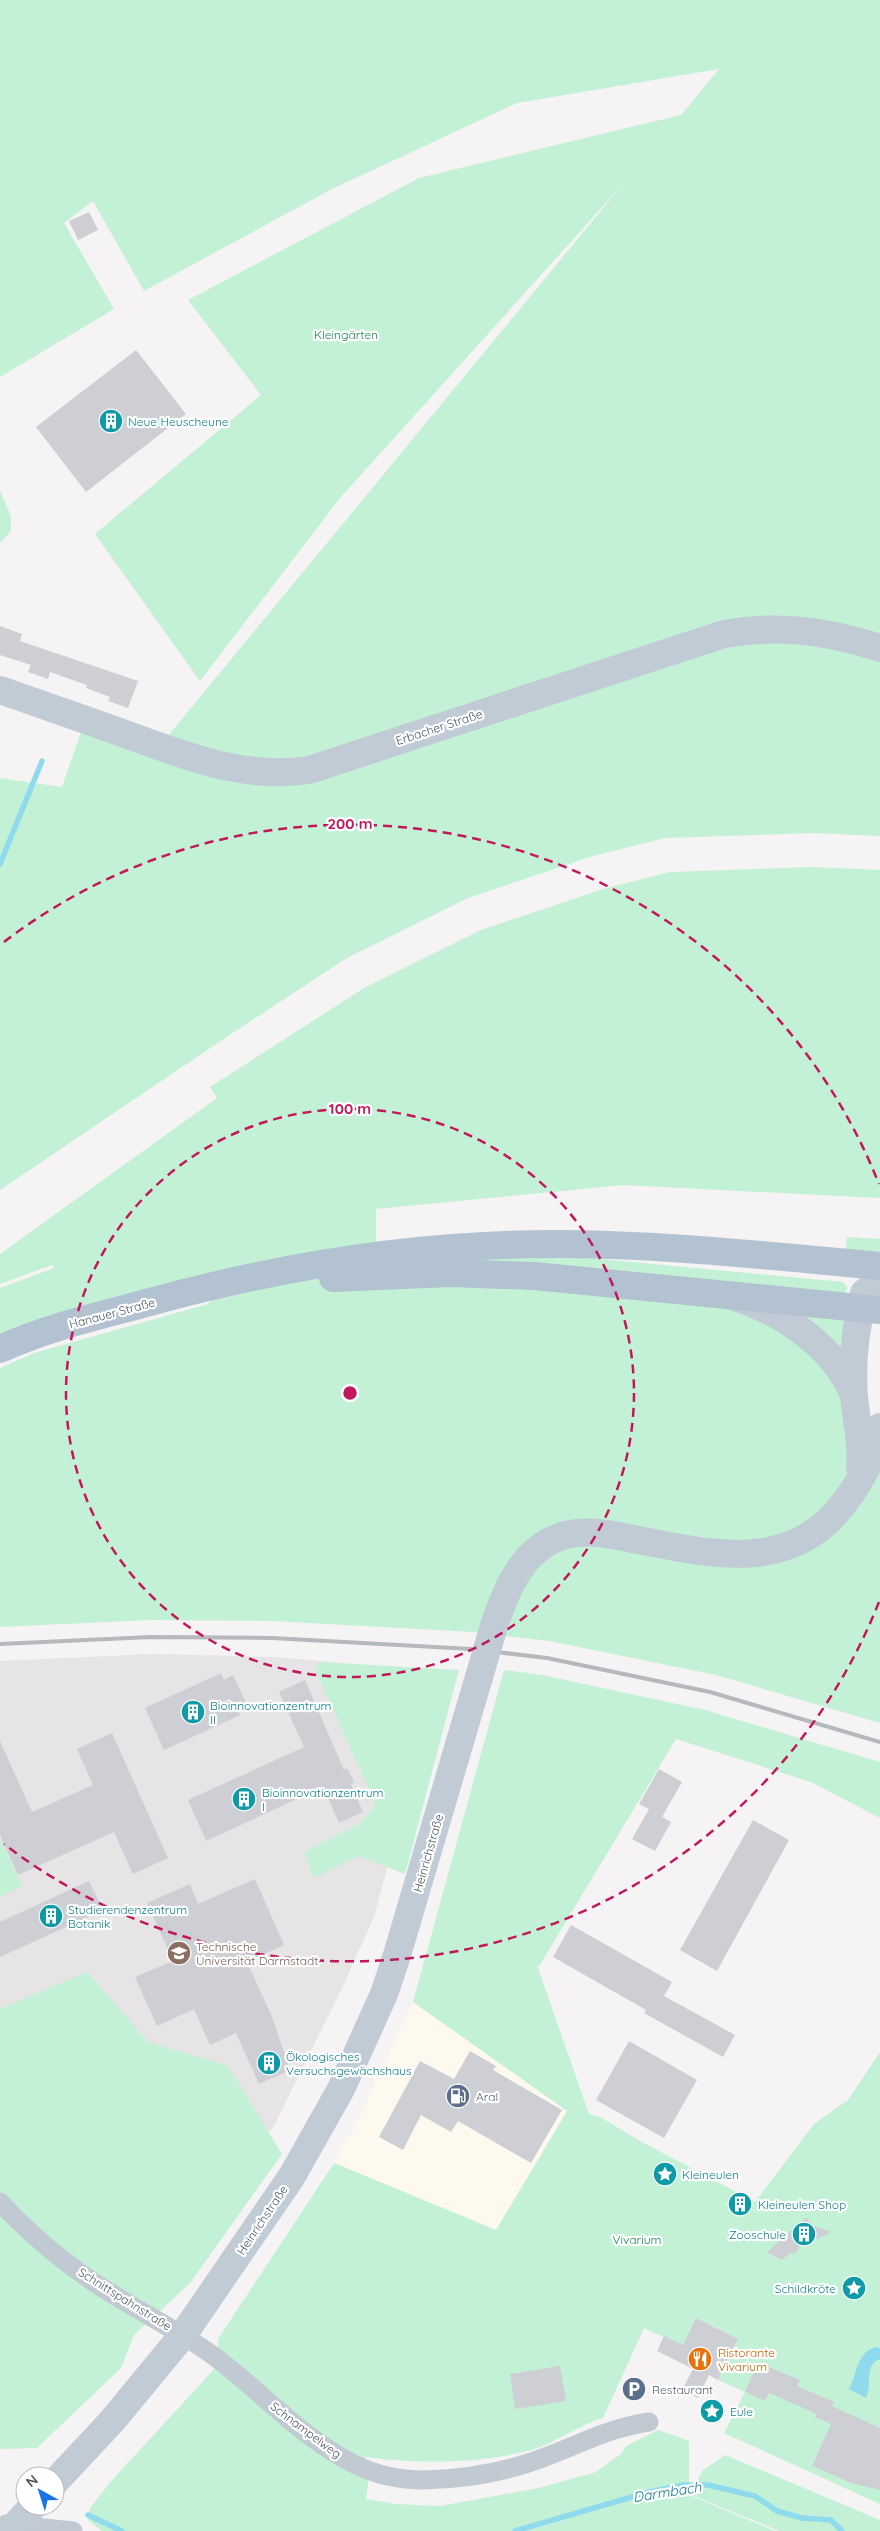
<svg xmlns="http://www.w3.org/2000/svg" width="880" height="2531" font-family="Quicksand,sans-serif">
	<rect width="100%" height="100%" fill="#f5f3f3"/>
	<path fill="#fdf9ef" d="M 413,2002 L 568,2111 L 497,2230 L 334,2163 L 353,2130 Z"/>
	<path fill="#e6e4e5" d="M 152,1654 L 276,1657 L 440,1672 L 374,1917 L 341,1990 L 275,2124 L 159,2295 L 0,2242 L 0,1661 Z"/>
	<path fill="#c3f1d5" d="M 0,0 L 880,0 L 880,836 L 812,833 L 665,838 L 593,856 L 468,898 L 347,958 L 228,1036 L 0,1190 L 0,778 L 62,787 L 82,729 L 153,754 L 623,184 L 340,498 L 200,681 L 95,534 L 261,395 L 188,300 L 419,178 L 681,115 L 719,69 L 517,103 L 332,189 L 144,291 L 93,201 L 64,223 L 114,309 L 0,377 Z
		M 0,491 L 11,516 L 11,531 L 0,543 Z
		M 812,867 L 880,870 L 880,1198 L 623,1185 L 376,1209 L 376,1250 C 250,1270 118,1285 0,1337 L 0,1288 L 54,1268 L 52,1265 L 0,1284 L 0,1254 L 217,1098 L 210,1087 L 364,988 L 481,930 L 603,889 L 670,872 Z
		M 847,1237 L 880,1239 L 880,1257 L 845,1254 Z
		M 447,1256 L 590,1258 L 843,1282 L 848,1288 L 844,1294 L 365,1265 Z
		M 367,1276 L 534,1276 L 749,1312 L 819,1357 L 880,1467 L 880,1723 L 716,1675 L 549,1641 L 473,1632 L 273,1621 L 151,1620 L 0,1627 L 0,1368 L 34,1353 L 208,1304 L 226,1284 Z
		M 788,1310 L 850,1317 L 844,1355 Z
		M 318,1662 L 459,1670 L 405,1874 L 359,1856 L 314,1878 L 304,1852 L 361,1823 L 376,1804 L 316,1672 Z
		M 504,1670 L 542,1675 L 705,1710 L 880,1762 L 880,1818 L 811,1782 L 676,1739 L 538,1968 L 589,2114 L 600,2117 L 640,2141 L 755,2202 L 814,2124 L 848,2100 L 880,2052 L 880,2504 L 724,2433 L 745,2392 L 718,2380 L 737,2342 L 726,2336 L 727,2333 L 696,2318 L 693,2350 L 644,2328 L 603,2418 C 579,2425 560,2440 537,2448 C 490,2464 414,2464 365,2457 L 368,2484 L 366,2499 L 397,2504 L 440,2506 L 539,2488 L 596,2472 L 621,2454 L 626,2446 L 658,2430 L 689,2441 L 689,2495 L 775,2531 L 102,2531 L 88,2520 L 90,2508 L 113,2479 L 219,2364 L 218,2339 L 334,2163 L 496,2230 L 567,2111 L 413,2002 Z
		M 0,1839 L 22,1886 L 0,1897 Z
		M 87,1972 L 148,2042 L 228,2066 L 282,2154 L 190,2283 L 134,2335 L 121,2368 L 37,2448 L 0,2449 L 0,2009 Z
		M 725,2455 L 880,2520 L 880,2531 L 779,2531 L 691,2495 L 702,2471 Z"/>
	<path fill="#90daee" d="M 875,2347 L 880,2348 L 880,2359 C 863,2365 873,2385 866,2398 L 849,2389 C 858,2372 856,2354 875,2347 Z"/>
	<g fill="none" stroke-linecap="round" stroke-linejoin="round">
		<path stroke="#90daee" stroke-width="5.5" d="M 0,864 L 42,761
			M 88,2515 L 122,2531
			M 515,2531 L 649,2492 L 683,2485 L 708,2485 L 755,2496 L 777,2511 L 802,2518 L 831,2520 L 842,2531"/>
	</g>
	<path fill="#cdcfd5" d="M 89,212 L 98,230 L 78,240 L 69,221 Z
		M 136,350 L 186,414 L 86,492 L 36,427 Z
		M 0,626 L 22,634 L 20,641 L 138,681 L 128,708 L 108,701 L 110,697 L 86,688 L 87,685 L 50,672 L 48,679 L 28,672 L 31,665 L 0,655 Z
		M 221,1673 L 224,1680 L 233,1675 L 247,1705 L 238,1709 L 240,1715 L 164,1750 L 145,1708 Z
		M 305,1680 L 344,1770 L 347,1768 L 354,1782 L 351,1784 L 363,1812 L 339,1823 L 323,1787 L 206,1841 L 188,1800 L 304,1747 L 279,1692 Z
		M 112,1733 L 168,1858 L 133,1874 L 114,1832 L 18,1875 L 0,1835 L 0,1741 L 32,1812 L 93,1785 L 77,1749 Z
		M 659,1769 L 682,1782 L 662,1817 L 671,1822 L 655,1851 L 632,1839 L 649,1809 L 639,1804 Z
		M 753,1820 L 789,1840 L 717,1971 L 680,1950 Z
		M 255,1879 L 284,1945 L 247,1962 L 272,2017 L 290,2070 L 259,2084 L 236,2033 L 210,2045 L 194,2009 L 157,2026 L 135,1977 L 173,1961 L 147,1903 L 190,1884 L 198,1904 Z
		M 89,1881 L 103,1910 L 0,1957 L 0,1922 Z
		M 571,1925 L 672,1982 L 664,1996 L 735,2035 L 723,2057 L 644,2013 L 646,2010 L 553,1957 Z
		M 629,2041 L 697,2080 L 664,2138 L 596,2100 Z
		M 470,2051 L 496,2066 L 493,2070 L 562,2110 L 531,2163 L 458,2121 L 451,2132 L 421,2115 L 403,2150 L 379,2137 L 420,2061 L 454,2079 Z
		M 806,2218 L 813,2226 L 832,2232 L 799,2247 L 795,2254 L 790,2253 L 782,2260 L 767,2252 Z
		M 696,2318 L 738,2339 L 718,2380 L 709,2375 L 698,2398 L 682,2390 L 693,2369 L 657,2351 L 664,2336 L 683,2345 Z
		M 758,2362 L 800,2380 L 797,2386 L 834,2402 L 832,2406 L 880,2428 L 880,2490 L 851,2483 L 812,2466 L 831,2424 L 815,2417 L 817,2414 L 769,2393 L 765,2401 L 745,2392 Z
		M 560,2366 L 566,2401 L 515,2409 L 510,2374 Z"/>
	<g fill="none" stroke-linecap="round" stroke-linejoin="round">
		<path stroke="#c1cad2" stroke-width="19" d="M 0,2202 C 27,2231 59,2259 92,2281 C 130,2307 173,2327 211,2354 C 259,2389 301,2438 354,2464 C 376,2475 400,2480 424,2480 C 468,2479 512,2471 553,2454 C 586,2441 614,2427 649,2422
			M 6,2524 L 73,2531"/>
		<path stroke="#c1cbd6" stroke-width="28" d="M 0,690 C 42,705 84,719 125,734 C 186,756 244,780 309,770 L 724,634 C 780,624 826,631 880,648
			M 735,1297 C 782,1312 833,1346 852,1391
			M 860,1468 C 863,1444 856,1420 854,1396 C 851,1362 856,1326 864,1293 L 880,1281
			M 494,1626 C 506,1590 522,1549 562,1536 C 586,1529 610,1534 633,1539 C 701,1552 782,1574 836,1513 C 858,1487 873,1461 880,1427
			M 55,2482 L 112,2421 L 183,2335 L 292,2176 L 341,2089 L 384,1994 L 397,1955 L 479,1677
			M 10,2531 L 33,2506"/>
		<path stroke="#b3c2d1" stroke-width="28" d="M 333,1278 L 450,1273 L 534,1276 L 880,1310
			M 0,1349 C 48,1327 99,1316 150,1302 C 281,1266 417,1244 553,1244 C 663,1244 771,1256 880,1266"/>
		<path stroke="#b5b8bd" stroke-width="4" d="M 0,1644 L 151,1637 L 272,1638 L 471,1649 L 547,1658 L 710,1692 L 880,1742"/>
		<path stroke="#c1cbd6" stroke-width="28" d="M 479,1677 L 494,1626"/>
	</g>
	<g fill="none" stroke="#c2185b" stroke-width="2.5" stroke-dasharray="9 6">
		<circle cx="350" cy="1393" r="284"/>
		<path d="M879 1602A569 569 0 0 1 4 1844M4 942A569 569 0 0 1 879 1184"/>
	</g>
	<defs>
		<g id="building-disc" transform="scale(1.25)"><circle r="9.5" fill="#0f9aa8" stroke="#fff"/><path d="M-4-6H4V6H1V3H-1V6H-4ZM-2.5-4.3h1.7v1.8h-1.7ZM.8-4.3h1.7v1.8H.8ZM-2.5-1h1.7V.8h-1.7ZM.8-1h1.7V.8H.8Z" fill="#fff"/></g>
		<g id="university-disc" transform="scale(1.25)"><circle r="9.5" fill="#8d6e63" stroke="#fff"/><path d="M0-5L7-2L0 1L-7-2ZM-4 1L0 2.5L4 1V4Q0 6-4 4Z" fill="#fff"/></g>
		<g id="fuel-disc" transform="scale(1.25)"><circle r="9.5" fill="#5c6f8a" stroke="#fff"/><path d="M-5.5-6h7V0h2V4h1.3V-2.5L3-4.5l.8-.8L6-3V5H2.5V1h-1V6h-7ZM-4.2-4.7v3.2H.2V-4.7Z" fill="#fff"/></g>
		<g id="sight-disc" transform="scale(1.25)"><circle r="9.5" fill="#0f9aa8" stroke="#fff"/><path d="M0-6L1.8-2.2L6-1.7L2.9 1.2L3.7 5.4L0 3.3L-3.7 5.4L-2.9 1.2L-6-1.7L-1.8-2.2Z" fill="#fff"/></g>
		<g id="restaurant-disc" transform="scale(1.25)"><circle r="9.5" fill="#e8710a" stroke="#fff"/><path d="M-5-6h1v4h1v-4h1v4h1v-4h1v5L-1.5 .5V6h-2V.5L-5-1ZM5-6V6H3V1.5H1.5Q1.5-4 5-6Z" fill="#fff"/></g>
		<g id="parking-disc" transform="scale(1.25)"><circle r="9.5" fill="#5c6f8a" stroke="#fff"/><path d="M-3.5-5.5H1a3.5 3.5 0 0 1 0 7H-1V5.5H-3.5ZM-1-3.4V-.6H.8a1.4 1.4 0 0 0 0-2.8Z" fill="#fff"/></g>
	</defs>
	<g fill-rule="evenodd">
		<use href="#building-disc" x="111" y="421"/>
		<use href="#building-disc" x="193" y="1712"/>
		<use href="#building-disc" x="244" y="1799"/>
		<use href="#building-disc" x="51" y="1916"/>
		<use href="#university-disc" x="179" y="1953"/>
		<use href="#building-disc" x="269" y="2063"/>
		<use href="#fuel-disc" x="458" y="2096"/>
		<use href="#sight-disc" x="665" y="2174"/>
		<use href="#building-disc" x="740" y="2204"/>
		<use href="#building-disc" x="804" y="2234"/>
		<use href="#sight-disc" x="854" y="2288"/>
		<use href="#restaurant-disc" x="700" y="2359"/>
		<use href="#parking-disc" x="634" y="2389"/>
		<use href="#sight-disc" x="712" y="2411"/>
	</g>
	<g text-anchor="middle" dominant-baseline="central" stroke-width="4.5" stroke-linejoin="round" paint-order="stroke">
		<g font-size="12" fill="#17864f" stroke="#fff">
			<text x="346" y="334">Kleingärten</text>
			<text x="637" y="2239">Vivarium</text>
		</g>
		<g font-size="12" fill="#0d838f" stroke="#fff" text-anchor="start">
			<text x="128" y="421">Neue Heuscheune</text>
			<text x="210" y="1705">Bioinnovationzentrum<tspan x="210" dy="14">II</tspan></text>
			<text x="262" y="1792">Bioinnovationzentrum<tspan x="262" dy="14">I</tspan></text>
			<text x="68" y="1909">Studierendenzentrum<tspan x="68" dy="14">Botanik</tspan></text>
			<text x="286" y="2056">Ökologisches<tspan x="286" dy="14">Versuchsgewächshaus</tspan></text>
			<text x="682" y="2174">Kleineulen</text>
			<text x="758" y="2204">Kleineulen Shop</text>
			<text x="786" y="2234" text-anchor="end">Zooschule</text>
			<text x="836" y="2288" text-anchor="end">Schildkröte</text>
			<text x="730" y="2411">Eule</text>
		</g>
		<g font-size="12" fill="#4a5661" stroke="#fff">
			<text transform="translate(439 727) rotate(-18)">Erbacher Straße</text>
			<text transform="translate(112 1313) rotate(-15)">Hanauer Straße</text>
			<text transform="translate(428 1853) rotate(-74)">Heinrichstraße</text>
			<text transform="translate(262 2220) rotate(-56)">Heinrichstraße</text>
			<text transform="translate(125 2299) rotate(32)">Schnittspahnstraße</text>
			<text transform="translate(306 2430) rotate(37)">Schnampelweg</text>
		</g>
		<g font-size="12" fill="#785e54" stroke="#fff" text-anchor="start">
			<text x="196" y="1946">Technische<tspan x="196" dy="14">Universität Darmstadt</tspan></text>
		</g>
		<g font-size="12" fill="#4e5e75" stroke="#fff" text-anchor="start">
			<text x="476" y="2096">Aral</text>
			<text x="652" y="2389">Restaurant</text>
		</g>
		<g font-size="12" fill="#c56008" stroke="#fff" text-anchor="start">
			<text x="718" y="2352">Ristorante<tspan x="718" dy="14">Vivarium</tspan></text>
		</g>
		<g font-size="14" font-style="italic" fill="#0c7c9b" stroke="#fff">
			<text transform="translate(667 2492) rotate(-9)">Darmbach</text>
		</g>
	</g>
	<circle cx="350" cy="1393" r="8" fill="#c2185b" stroke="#fff" stroke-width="2.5"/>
	<g font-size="15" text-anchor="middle" font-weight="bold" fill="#c2185b" stroke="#fff" stroke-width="4.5" stroke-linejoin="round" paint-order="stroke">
		<text x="350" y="829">200 m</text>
		<text x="350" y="1114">100 m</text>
	</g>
	<g transform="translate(40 2491) rotate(321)"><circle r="24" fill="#ffffff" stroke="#b7bbc0"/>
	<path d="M0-4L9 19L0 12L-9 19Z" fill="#1a73e8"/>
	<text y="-8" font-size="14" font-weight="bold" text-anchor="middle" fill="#4a5661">N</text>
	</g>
</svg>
